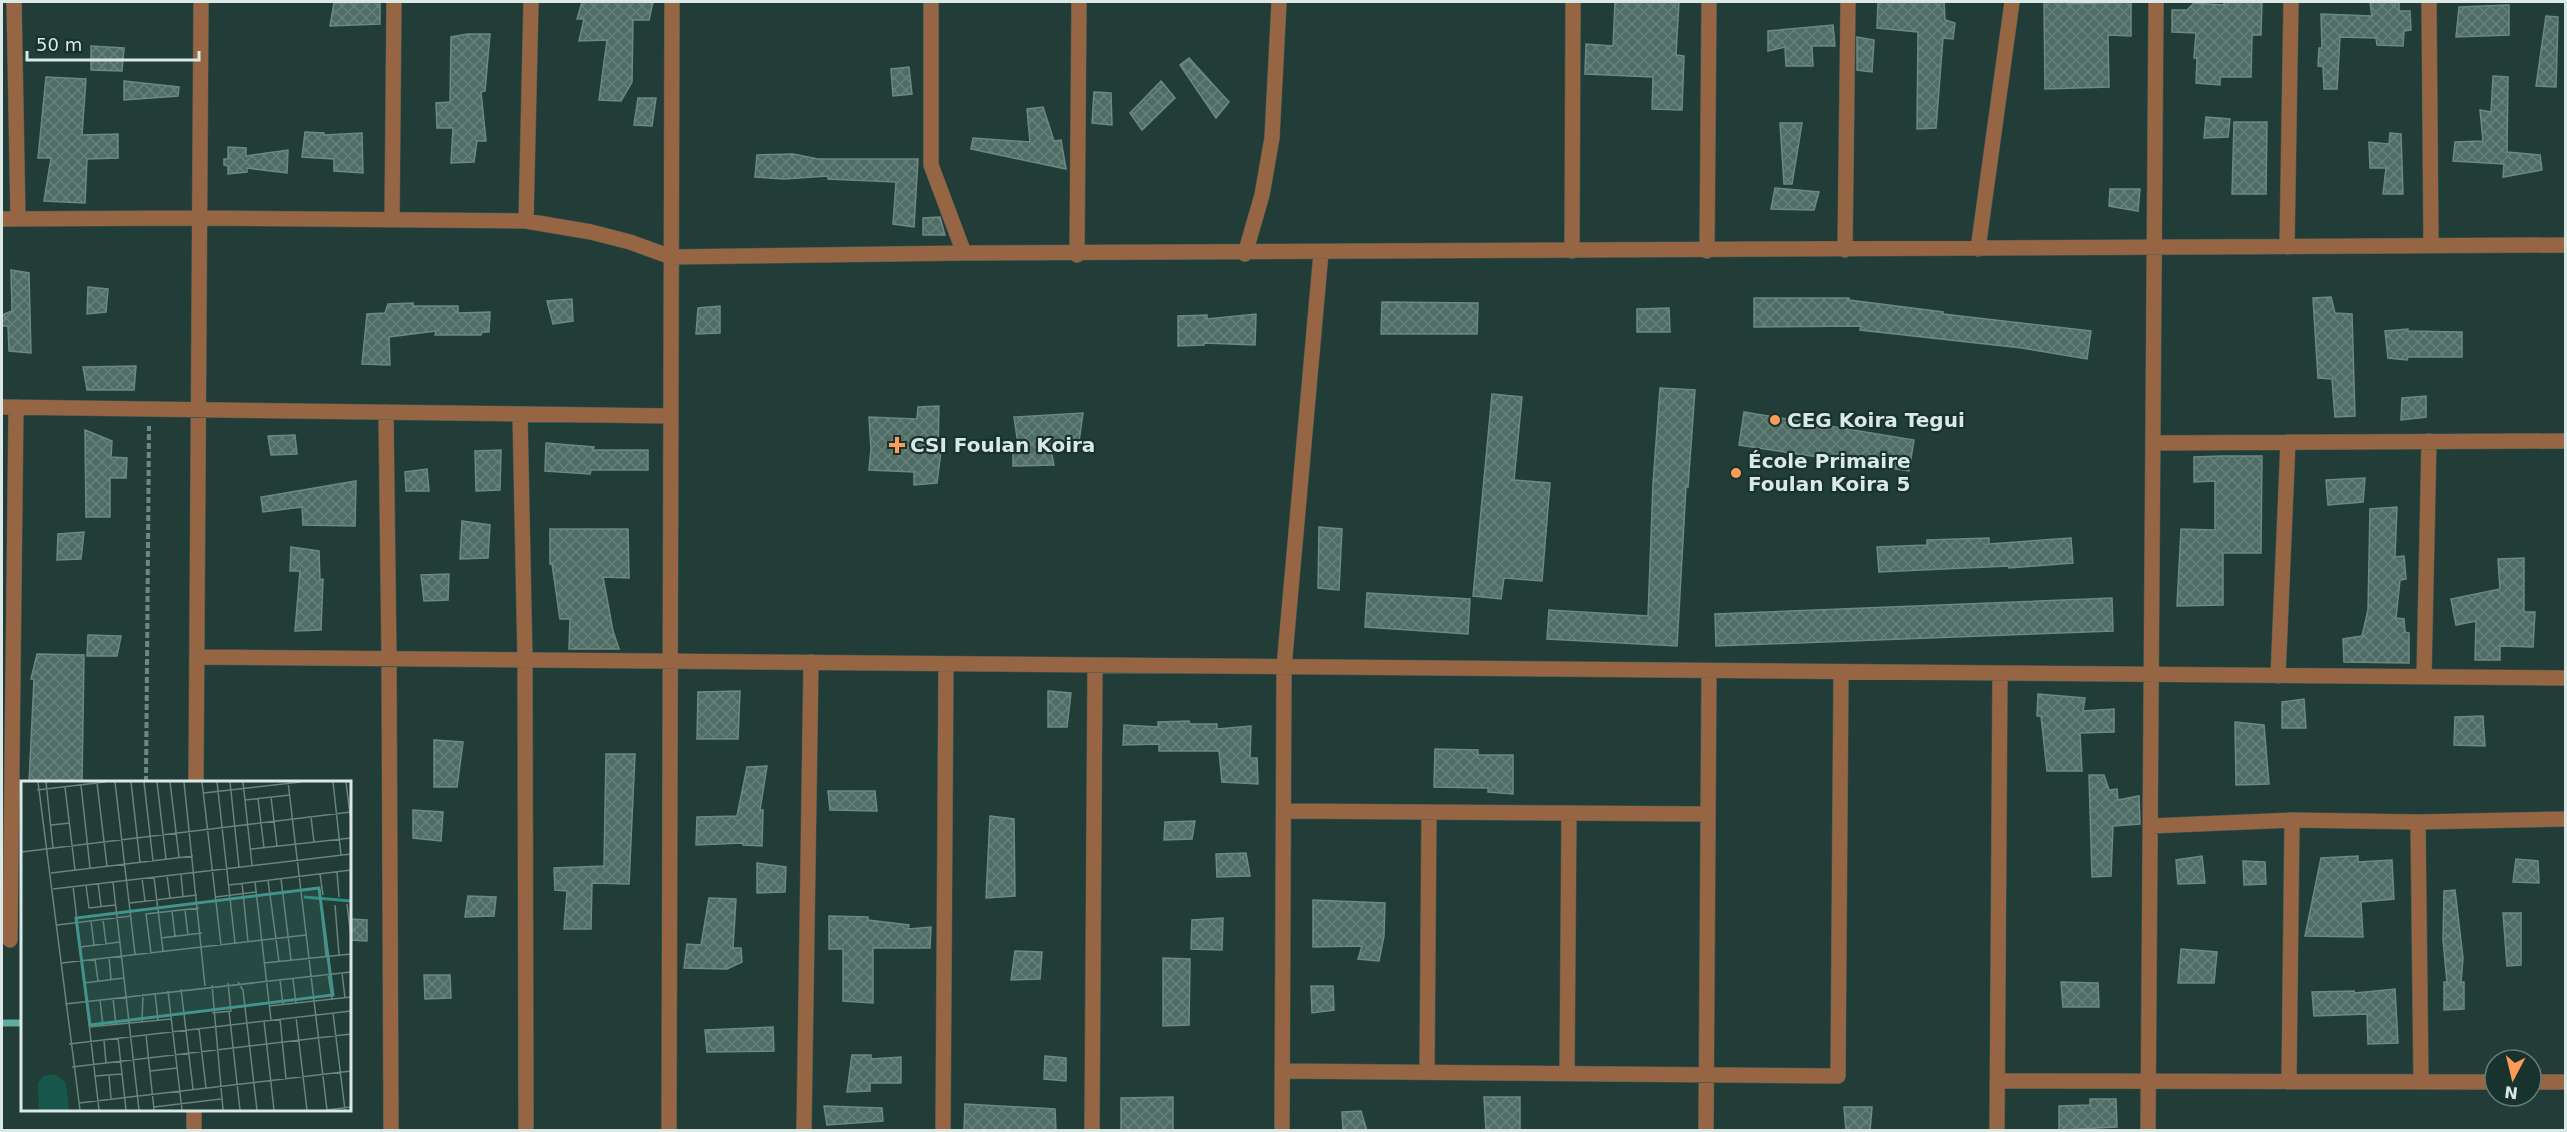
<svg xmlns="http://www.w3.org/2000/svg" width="2567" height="1132" font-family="'DejaVu Sans',sans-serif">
	<defs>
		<pattern id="building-cross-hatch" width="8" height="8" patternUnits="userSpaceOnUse" patternTransform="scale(1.5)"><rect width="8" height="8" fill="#4f6c65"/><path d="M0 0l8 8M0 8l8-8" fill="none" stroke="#68817b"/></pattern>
	</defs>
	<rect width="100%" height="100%" fill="#223d38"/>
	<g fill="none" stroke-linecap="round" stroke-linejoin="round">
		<path stroke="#61aa9d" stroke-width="7" d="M 2,1023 L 22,1023"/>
	</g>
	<path fill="url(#building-cross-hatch)" stroke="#6c8982" stroke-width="1.5" d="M 380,2 L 380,24 L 330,26 L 334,3 Z
		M 582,2 L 653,2 L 649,20 L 633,20 L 632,82 L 621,101 L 599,100 L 607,40 L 579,41 L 584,19 L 577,19 Z
		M 1615,2 L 1679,2 L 1676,55 L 1684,56 L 1682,110 L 1652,109 L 1653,77 L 1585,74 L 1586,44 L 1613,46 Z
		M 1878,2 L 1944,2 L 1945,20 L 1955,23 L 1953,39 L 1943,38 L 1936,128 L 1917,129 L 1918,32 L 1877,28 Z
		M 2044,2 L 2068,2 L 2067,4 L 2131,2 L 2131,36 L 2108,35 L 2109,87 L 2045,89 Z
		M 2224,2 L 2262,2 L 2261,35 L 2252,35 L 2251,77 L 2220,77 L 2220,85 L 2196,83 L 2197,58 L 2194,58 L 2196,33 L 2172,32 L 2172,10 L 2187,10 L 2194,3 L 2224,5 Z
		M 2370,2 L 2399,2 L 2399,11 L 2410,11 L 2411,30 L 2404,31 L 2403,46 L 2377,45 L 2376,38 L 2340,37 L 2337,89 L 2324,89 L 2323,67 L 2318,66 L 2319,48 L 2322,48 L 2321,14 L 2372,16 Z
		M 2509,5 L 2509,35 L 2456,37 L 2459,7 Z
		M 2546,16 L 2558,17 L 2556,87 L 2536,86 Z
		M 1833,25 L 1835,46 L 1812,46 L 1813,66 L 1786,66 L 1785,47 L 1768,51 L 1768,31 Z
		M 468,34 L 490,34 L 485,91 L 481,92 L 486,141 L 477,141 L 474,162 L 451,163 L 453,128 L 437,128 L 436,103 L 450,102 L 451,37 Z
		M 1857,37 L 1874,40 L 1872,72 L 1857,70 Z
		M 91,46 L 124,48 L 122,71 L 91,70 Z
		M 1189,58 L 1229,102 L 1216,118 L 1180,65 Z
		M 909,67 L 912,94 L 893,96 L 891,69 Z
		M 2493,76 L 2508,77 L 2507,152 L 2540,155 L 2542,170 L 2503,177 L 2504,164 L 2453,161 L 2455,142 L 2483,141 L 2480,110 L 2491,112 Z
		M 46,77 L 86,79 L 82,135 L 118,134 L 118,158 L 87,159 L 85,203 L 44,201 L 51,158 L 38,158 Z
		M 124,81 L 179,87 L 178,96 L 124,100 Z
		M 1161,81 L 1175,98 L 1142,130 L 1130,113 Z
		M 1094,92 L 1111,93 L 1112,125 L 1092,123 Z
		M 638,98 L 656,98 L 652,126 L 634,125 Z
		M 1043,107 L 1054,141 L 1061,140 L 1066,169 L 971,149 L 973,138 L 1030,142 L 1027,109 Z
		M 2206,117 L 2230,119 L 2228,137 L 2204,138 Z
		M 2234,122 L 2267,122 L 2266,194 L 2232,194 Z
		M 1780,123 L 1802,123 L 1792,184 L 1784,184 Z
		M 305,132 L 324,133 L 324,135 L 362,133 L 363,173 L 334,171 L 334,159 L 302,157 Z
		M 2390,133 L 2401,134 L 2403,194 L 2383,194 L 2386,168 L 2370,168 L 2369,142 L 2389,144 Z
		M 228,147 L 246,148 L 246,156 L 288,150 L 287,173 L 247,168 L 247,172 L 228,174 L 228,166 L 224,165 L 224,159 L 228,159 Z
		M 793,154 L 818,159 L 918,159 L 914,227 L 893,224 L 896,182 L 828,179 L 828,176 L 784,179 L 755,177 L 757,155 Z
		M 1775,188 L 1819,192 L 1814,210 L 1771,209 Z
		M 2110,189 L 2140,189 L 2138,211 L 2109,206 Z
		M 940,217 L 945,235 L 923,235 L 923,218 Z
		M 11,270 L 29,273 L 31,353 L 9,351 L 8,326 L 2,326 L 2,315 L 12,311 Z
		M 88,287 L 108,289 L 106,312 L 87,314 Z
		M 2331,297 L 2335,313 L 2352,314 L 2355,416 L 2335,417 L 2332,379 L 2318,378 L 2313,298 Z
		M 1754,298 L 1849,298 L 1849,300 L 1943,312 L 1943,314 L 2091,331 L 2087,359 L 2022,348 L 1860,330 L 1861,326 L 1754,327 Z
		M 572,299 L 573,321 L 553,324 L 547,301 Z
		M 1382,302 L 1478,303 L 1477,334 L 1381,334 Z
		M 413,303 L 413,306 L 458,306 L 458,313 L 490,312 L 489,332 L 482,332 L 481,335 L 435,335 L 436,331 L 389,337 L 390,365 L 362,364 L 367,314 L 385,313 L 388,304 Z
		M 720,306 L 720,333 L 696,334 L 698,308 Z
		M 1669,308 L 1670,332 L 1637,332 L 1637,309 Z
		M 1256,314 L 1255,345 L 1204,343 L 1204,345 L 1178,346 L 1178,316 L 1207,315 L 1207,319 Z
		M 2408,329 L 2408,331 L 2462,332 L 2462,357 L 2408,357 L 2407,360 L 2388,358 L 2385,331 Z
		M 136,366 L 134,390 L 87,390 L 83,367 Z
		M 1660,388 L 1695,390 L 1688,487 L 1686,487 L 1677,646 L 1547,639 L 1549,610 L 1648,616 L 1653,484 Z
		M 1492,394 L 1522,397 L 1514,480 L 1550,483 L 1542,581 L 1504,578 L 1501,599 L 1473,596 Z
		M 2426,396 L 2426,417 L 2401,420 L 2402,398 Z
		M 939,406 L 938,451 L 941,451 L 937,483 L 914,485 L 914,472 L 869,470 L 871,449 L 869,417 L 917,419 L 918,407 Z
		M 1744,412 L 1914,440 L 1909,471 L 1739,445 Z
		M 1083,413 L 1078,449 L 1051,450 L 1054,465 L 1013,466 L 1013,445 L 1018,444 L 1014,417 Z
		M 85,430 L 112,441 L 111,457 L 127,458 L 126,478 L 110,478 L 110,517 L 86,517 Z
		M 295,435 L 297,454 L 271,455 L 268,436 Z
		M 546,443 L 594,447 L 593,450 L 648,450 L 648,470 L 591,470 L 590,474 L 545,471 Z
		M 501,450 L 500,490 L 476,491 L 475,451 Z
		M 2222,456 L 2262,456 L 2261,553 L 2223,553 L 2223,605 L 2177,606 L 2181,529 L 2215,530 L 2215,481 L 2194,482 L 2194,457 Z
		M 427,469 L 429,491 L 406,491 L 405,472 Z
		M 2365,478 L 2363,502 L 2328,505 L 2326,480 Z
		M 356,481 L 355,526 L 303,525 L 302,507 L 263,512 L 261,497 Z
		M 2397,507 L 2395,557 L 2404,556 L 2406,579 L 2400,580 L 2396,618 L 2404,619 L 2405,632 L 2409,633 L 2409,663 L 2344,662 L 2343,639 L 2362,636 L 2368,610 L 2370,509 Z
		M 462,521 L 490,525 L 488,558 L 460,559 Z
		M 1319,527 L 1342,529 L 1339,590 L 1318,588 Z
		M 550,529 L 628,529 L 629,578 L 603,577 L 613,631 L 619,649 L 569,649 L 570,619 L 560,619 L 552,564 L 550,564 Z
		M 84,532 L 81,559 L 57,560 L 58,534 Z
		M 1989,538 L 1989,544 L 2071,538 L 2073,563 L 2009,568 L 2009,566 L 1879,572 L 1877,547 L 1927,545 L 1927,540 Z
		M 291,547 L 319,551 L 320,580 L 323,579 L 321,630 L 295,631 L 300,571 L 290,571 Z
		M 2524,558 L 2524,612 L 2535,612 L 2533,647 L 2500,646 L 2500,660 L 2475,660 L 2476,621 L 2456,625 L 2451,599 L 2500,589 L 2498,559 Z
		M 449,574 L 448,600 L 424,601 L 421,575 Z
		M 1367,593 L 1470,599 L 1468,634 L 1365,627 Z
		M 2112,598 L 2113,631 L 1716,646 L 1715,614 Z
		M 88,635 L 121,636 L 117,656 L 87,656 Z
		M 37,654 L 84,655 L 82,783 L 29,783 L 34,679 L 31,679 Z
		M 740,691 L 738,739 L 697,739 L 698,692 Z
		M 1048,691 L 1071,693 L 1067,727 L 1048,727 Z
		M 2038,694 L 2085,698 L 2083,711 L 2114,709 L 2114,732 L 2080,733 L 2082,771 L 2047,771 L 2041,716 L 2037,716 Z
		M 2304,699 L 2306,728 L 2282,728 L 2282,702 Z
		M 2483,716 L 2485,746 L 2454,745 L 2455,717 Z
		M 1189,721 L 1190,724 L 1217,724 L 1217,729 L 1251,726 L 1250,758 L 1257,758 L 1258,784 L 1222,782 L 1219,751 L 1159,751 L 1159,744 L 1123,745 L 1124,725 L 1158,727 L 1158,722 Z
		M 2235,722 L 2264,725 L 2269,784 L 2236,785 Z
		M 434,740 L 463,742 L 457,787 L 434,787 Z
		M 1435,749 L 1478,750 L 1478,755 L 1513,755 L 1513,794 L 1488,792 L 1488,788 L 1434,787 Z
		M 606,754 L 635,754 L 629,884 L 592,883 L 591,929 L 564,929 L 567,891 L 555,890 L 554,868 L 604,866 Z
		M 767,766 L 760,810 L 763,810 L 762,846 L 743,845 L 743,843 L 696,845 L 697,817 L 737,816 L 747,767 Z
		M 2089,775 L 2104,775 L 2109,790 L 2117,789 L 2118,800 L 2139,796 L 2140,824 L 2113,826 L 2111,876 L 2092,877 Z
		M 828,791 L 875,791 L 877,811 L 830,810 Z
		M 413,810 L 443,812 L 441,841 L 413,838 Z
		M 990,816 L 1014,819 L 1015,896 L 986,898 Z
		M 1195,821 L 1192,839 L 1164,840 L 1165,822 Z
		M 1246,853 L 1250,876 L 1217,877 L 1216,854 Z
		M 2202,856 L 2205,883 L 2178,884 L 2176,860 Z
		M 2358,856 L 2358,862 L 2392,860 L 2394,899 L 2361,902 L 2363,937 L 2305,936 L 2321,858 Z
		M 2516,859 L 2538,861 L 2539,883 L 2513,882 Z
		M 2243,861 L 2265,862 L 2266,884 L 2244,885 Z
		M 757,863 L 786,867 L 785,892 L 757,893 Z
		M 2455,890 L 2463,958 L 2461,982 L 2464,982 L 2464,1009 L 2444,1010 L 2444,982 L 2447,982 L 2443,940 L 2444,891 Z
		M 468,896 L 496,897 L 494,916 L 465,917 Z
		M 709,898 L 736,899 L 733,948 L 741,948 L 742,962 L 727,969 L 684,968 L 687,944 L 701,945 Z
		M 1313,900 L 1385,903 L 1384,936 L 1379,961 L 1358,959 L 1362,946 L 1313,947 Z
		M 2503,913 L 2521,913 L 2521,965 L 2507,966 Z
		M 829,916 L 868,917 L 868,920 L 909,925 L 908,929 L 931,927 L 930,948 L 873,948 L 873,1003 L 843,1001 L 843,949 L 829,949 Z
		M 1223,918 L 1222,950 L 1191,949 L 1192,920 Z
		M 350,919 L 367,920 L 367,941 L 350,940 Z
		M 2181,949 L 2217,952 L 2214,983 L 2178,983 Z
		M 1015,951 L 1042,952 L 1040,979 L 1011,980 Z
		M 1163,958 L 1190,959 L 1189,1025 L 1163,1026 Z
		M 424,975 L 450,975 L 451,998 L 425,999 Z
		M 2061,982 L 2098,983 L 2099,1007 L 2063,1007 Z
		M 1311,986 L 1333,986 L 1334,1010 L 1312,1013 Z
		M 2395,989 L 2398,1043 L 2368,1044 L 2367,1014 L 2314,1016 L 2312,992 L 2354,991 L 2355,993 Z
		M 773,1027 L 774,1051 L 707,1052 L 705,1030 Z
		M 852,1055 L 871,1055 L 871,1059 L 901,1057 L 901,1083 L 870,1083 L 870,1091 L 847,1092 Z
		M 1045,1056 L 1066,1058 L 1066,1081 L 1044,1079 Z
		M 1173,1097 L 1173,1131 L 1121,1131 L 1121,1098 Z
		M 1484,1097 L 1520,1097 L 1520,1131 L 1486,1131 Z
		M 2090,1099 L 2116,1099 L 2117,1127 L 2059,1130 L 2059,1106 L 2090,1105 Z
		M 965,1104 L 1055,1109 L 1056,1131 L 964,1131 Z
		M 824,1106 L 882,1108 L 883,1121 L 827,1125 Z
		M 1844,1107 L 1872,1107 L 1870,1131 L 1846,1131 Z
		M 1361,1111 L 1367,1131 L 1343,1131 L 1342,1112 Z"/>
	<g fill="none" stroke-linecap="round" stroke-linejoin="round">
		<g stroke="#3f5954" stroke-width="16">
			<path id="minor" d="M 14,2 L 18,219
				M 931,2 L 931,165 L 964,253
				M 2429,2 L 2431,246
				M 2,219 L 199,218 L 526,221 L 591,232 L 630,242 L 671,257 L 964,253 L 2566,245
				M 392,220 L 394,2
				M 526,221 L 531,2
				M 2287,247 L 2291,2
				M 1978,249 L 2012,2
				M 1845,250 L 1848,2
				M 1572,251 L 1573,2
				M 1707,251 L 1709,2
				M 1245,254 L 1262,195 L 1272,138 L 1279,2
				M 1077,255 L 1079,2
				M 2,407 L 671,416
				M 386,412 L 389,658 L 391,1130
				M 520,414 L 525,660 L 526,1130
				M 2153,443 L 2566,441
				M 197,657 L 2566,678
				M 2278,676 L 2288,442
				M 2424,677 L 2429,441
				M 196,782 L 201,2
				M 1284,811 L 1708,814
				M 2418,822 L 2421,1082
				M 2150,826 L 2292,820 L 2418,822 L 2566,819
				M 10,940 L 16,407
				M 1282,1071 L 1838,1076 L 1841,672
				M 1427,1072 L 1429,812
				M 1567,1074 L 1569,813
				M 1997,1081 L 2495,1082
				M 2289,1082 L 2292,820
				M 2531,1082 L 2566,1082
				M 194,1130 L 194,1110
				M 669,1130 L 672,2
				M 804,1130 L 811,662
				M 943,1130 L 946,664
				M 1092,1130 L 1095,665
				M 1282,1130 L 1284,667 L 1321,253
				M 1706,1130 L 1709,671
				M 1997,1130 L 2000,673
				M 2148,1130 L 2156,2"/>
		</g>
		<path stroke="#708682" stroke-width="4" stroke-dasharray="6 3" stroke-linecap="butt" d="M 146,782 L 149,426"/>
		<use href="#minor" stroke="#966544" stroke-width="15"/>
	</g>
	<g fill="#fd9c56" stroke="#18332d" stroke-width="2">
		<circle cx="1775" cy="420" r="6"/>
		<path d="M894 436h6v6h6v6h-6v6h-6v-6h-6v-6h6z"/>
		<circle cx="1736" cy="473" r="6"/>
	</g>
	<g text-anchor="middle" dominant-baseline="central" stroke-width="4.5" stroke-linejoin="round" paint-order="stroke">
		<g font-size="20" font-weight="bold" fill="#dae9e5" stroke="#18332d" text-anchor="start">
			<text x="1787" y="420">CEG Koira Tegui</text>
			<text x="910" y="445">CSI Foulan Koira</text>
			<text x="1748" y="461">École Primaire<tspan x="1748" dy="23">Foulan Koira 5</tspan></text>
		</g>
	</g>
	<g transform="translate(21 781)">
		<rect width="330" height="330" fill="#223d38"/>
		<path d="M 34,293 L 45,302 L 48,329 L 18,329 L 17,302 L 22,295 Z" fill="#18574c"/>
		<path fill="none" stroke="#2d8f7e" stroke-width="3" d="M 283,116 L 330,120"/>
		<path fill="none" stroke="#6c827d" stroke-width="1.5" d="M 17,1 L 59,329M 25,1 L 32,67M 94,1 L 114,173M 110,1 L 119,81M 123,1 L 132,80M 136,1 L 145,78M 149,1 L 158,76M 163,1 L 184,205M 181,1 L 200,164M 196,1 L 214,162M 209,1 L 218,86M 222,1 L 231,84M 267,1 L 306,329 L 330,326M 312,1 L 320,74M 325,1 L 330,41M 76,2 L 86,85M 60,4 L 69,87M 44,6 L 54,89M 16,9 L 84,1M 183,12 L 280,1M 250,16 L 256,65M 237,18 L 243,67M 224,19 L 269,14M 290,36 L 293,61M 30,44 L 49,42M 230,68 L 330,57M 0,71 L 330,31M 316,91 L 318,116M 30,92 L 172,75M 160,93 L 162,116M 299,93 L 302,114M 146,94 L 149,117M 133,96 L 142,170M 121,97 L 124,120M 260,98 L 270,179M 247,99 L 258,181M 92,101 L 118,329M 234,101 L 250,239M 77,102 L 80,125M 221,102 L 227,161M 65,104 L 68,127 L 94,124M 208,104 L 330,89M 52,105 L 78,329M 32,108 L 330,73M 195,116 L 235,111M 109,122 L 176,114M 326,123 L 330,156M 314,124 L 318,174M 300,125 L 305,175M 164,129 L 167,154M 151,130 L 154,155M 82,138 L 85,163M 70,140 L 73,164M 36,144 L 110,135M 140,157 L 181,152M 59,166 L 99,161M 130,172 L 125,133 L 178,127M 88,176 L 90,199M 74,178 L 77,200M 41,182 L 285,154M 243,182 L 330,173M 321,192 L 324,217M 307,193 L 311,218M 272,198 L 275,222M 259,199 L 262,224M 217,201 L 222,209 L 236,329M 63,202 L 103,197M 191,204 L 202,329M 160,208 L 172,308M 147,210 L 161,329M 134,212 L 137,239M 92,217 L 95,244M 79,219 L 82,245M 44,223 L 330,191M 248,225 L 330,216M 208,230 L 219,329M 191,232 L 210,230 L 207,202M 312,232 L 324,329M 275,236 L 286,329M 259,238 L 265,298M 243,240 L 253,329M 121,241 L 122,213M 68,246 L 150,238M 178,248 L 185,307M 125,254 L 133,329M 97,257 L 105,329M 83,259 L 85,282M 48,263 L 330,230M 51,286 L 330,253M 129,290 L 156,287M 88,294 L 90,318M 74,295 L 101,293M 58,322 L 330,290M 133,326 L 200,318"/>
		<path fill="#42938c" fill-opacity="0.15" stroke="#42938c" stroke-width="3" d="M 298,107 L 312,214 L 69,244 L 55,137 Z"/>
		<rect width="330" height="330" fill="none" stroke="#dae9e5" stroke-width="3"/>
	</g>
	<rect width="2567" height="1132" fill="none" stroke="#dae9e5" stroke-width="6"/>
	<g transform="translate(2513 1078) rotate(187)"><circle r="28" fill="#18332d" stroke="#667c77" stroke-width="1.5"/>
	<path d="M0-4.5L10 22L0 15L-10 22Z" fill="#fd9c56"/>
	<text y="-9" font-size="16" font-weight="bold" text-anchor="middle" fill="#dae9e5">N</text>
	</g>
	<path d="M27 51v9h172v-9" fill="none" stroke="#dae9e5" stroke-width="3"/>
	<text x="36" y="51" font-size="18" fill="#dae9e5" stroke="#18332d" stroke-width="4.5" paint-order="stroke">50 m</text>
</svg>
